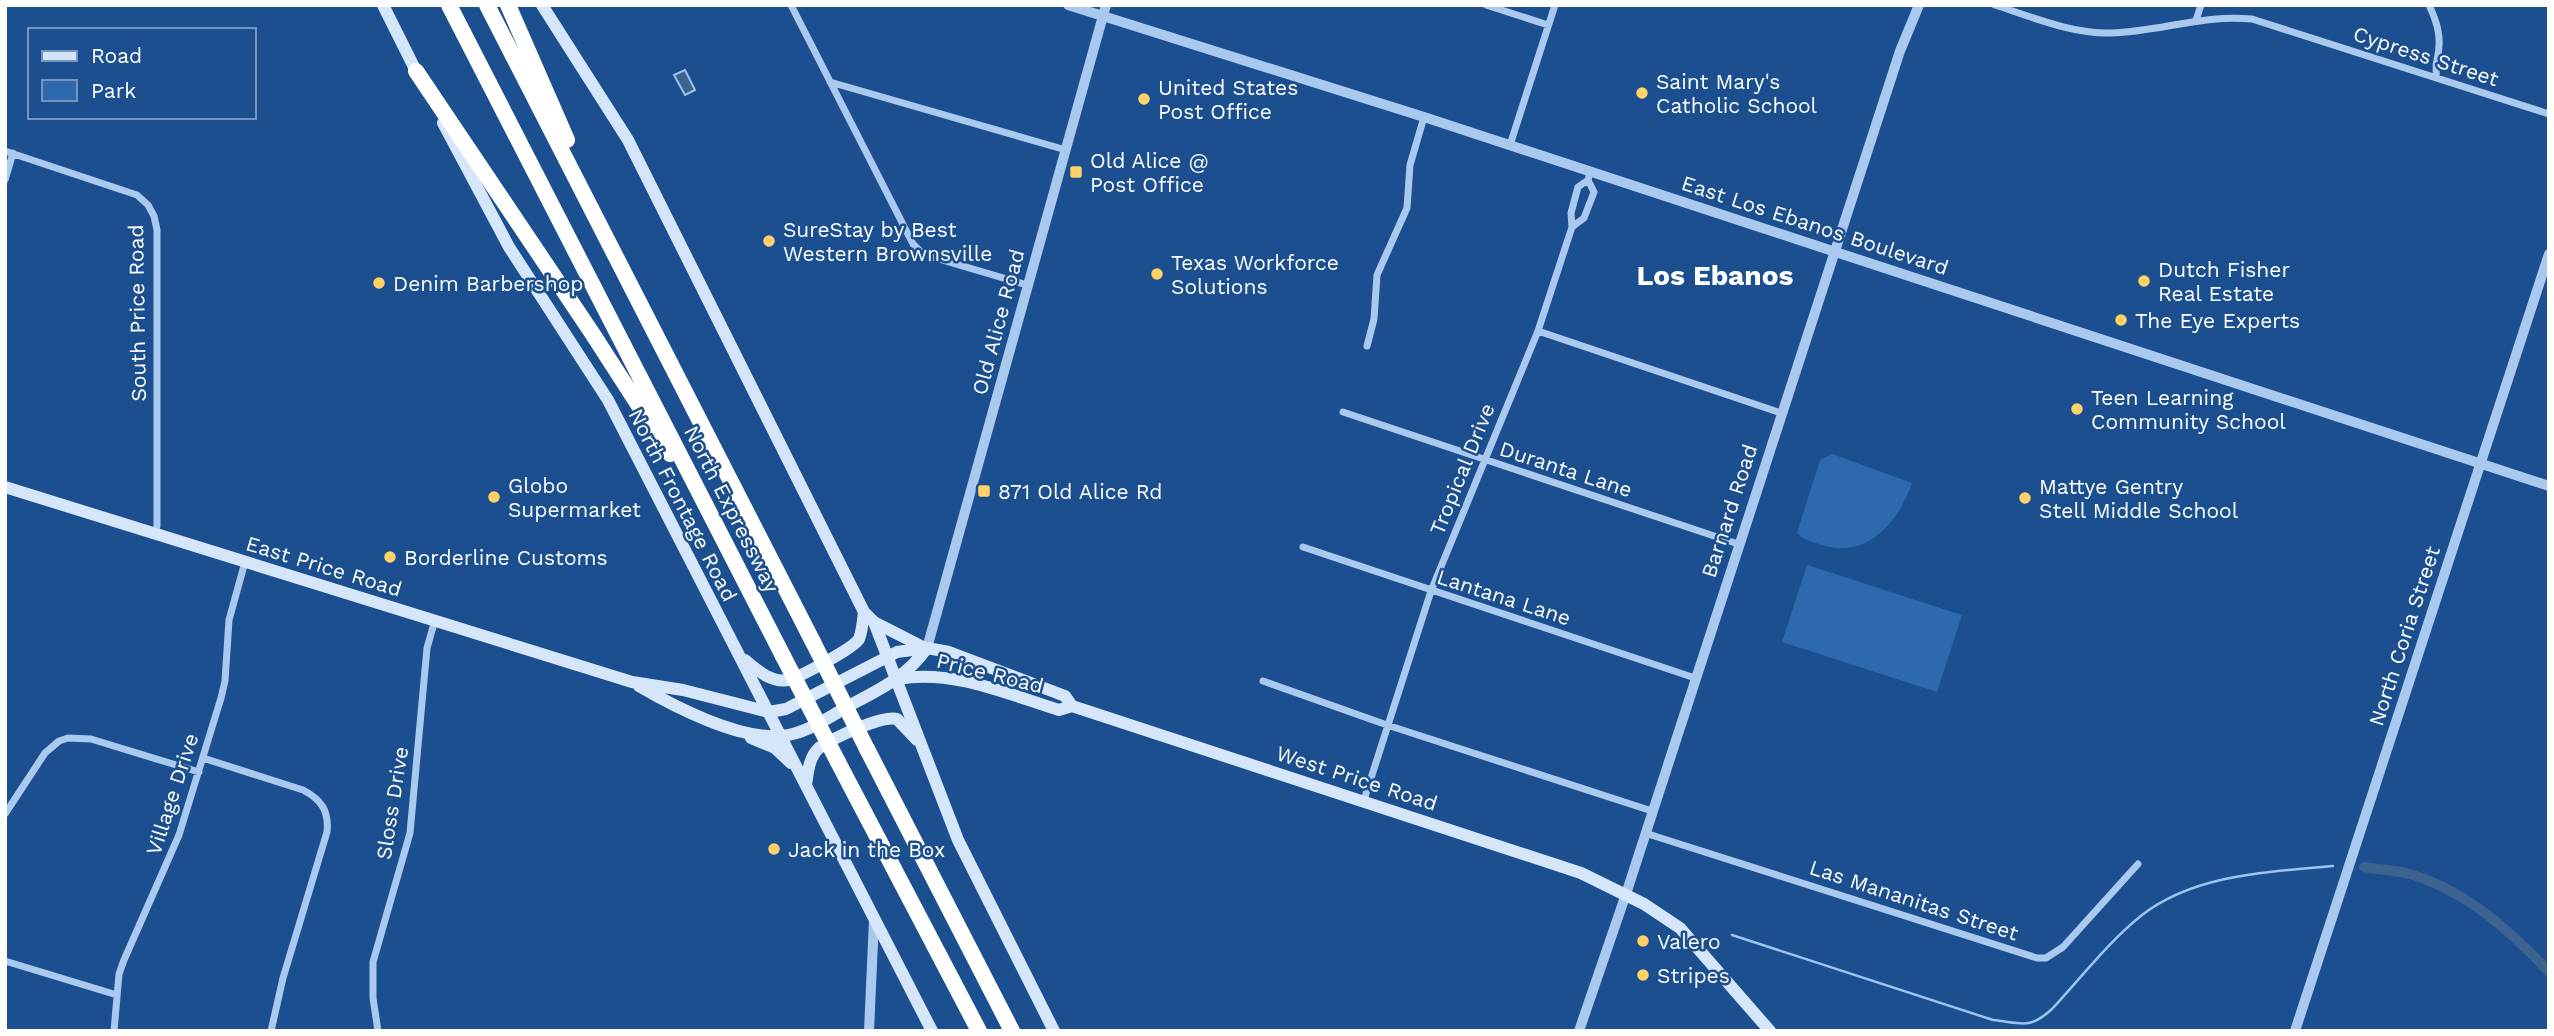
<svg xmlns="http://www.w3.org/2000/svg" width="2554" height="1036" font-family="'Work Sans',sans-serif">
	<rect width="100%" height="100%" fill="#1b4f8f"/>
	<path fill="#2e69ad" d="M 1832,454 L 1912,483 C 1899,521 1867,560 1822,545 C 1813,542 1803,540 1797,533 L 1820,460 Z
		M 1807,565 L 1962,615 L 1937,692 L 1782,642 Z"/>
	<path fill="#3c6290" stroke="#9cc4f0" stroke-width="2" d="M 685,70 L 695,90 L 685,95 L 674,75 Z"/>
	<g fill="none" stroke-linecap="round" stroke-linejoin="round">
		<path stroke="#9cc4f0" stroke-width="2.5" d="M 1732,935 L 1993,1020 C 2022,1023 2029,1030 2052,1009 C 2081,978 2108,942 2142,915 C 2195,874 2268,872 2333,866"/>
		<path stroke="#3c6290" stroke-width="10" d="M 2364,867 C 2380,870 2397,870 2413,875 C 2469,893 2509,930 2549,972"/>
		<path stroke="#a9c9ee" stroke-width="7" d="M 791,5 L 913,244 L 921,252 L 932,257 L 1027,285
			M 1486,5 L 1548,25
			M 1995,5 C 2032,17 2072,34 2111,33 C 2159,32 2203,14 2252,19 L 2549,114
			M 2429,5 C 2438,24 2442,39 2437,60 C 2435,66 2437,71 2436,77
			M 2196,20 L 2201,5
			M 830,82 L 1066,150
			M 1510,145 L 1555,5
			M 5,151 L 137,195 L 148,205 L 154,216 L 157,230 L 157,526 L 155,533
			M 5,180 L 13,153
			M 1572,227 L 1584,218 L 1594,192 L 1588,180
			M 1538,331 L 1781,413
			M 1367,346 L 1374,319 L 1377,275 L 1407,208 L 1410,165 L 1424,117
			M 1343,412 L 1738,544
			M 1303,547 L 1695,678
			M 1263,681 L 1387,725 L 1652,811
			M 203,758 L 303,790 C 322,800 329,811 327,832 L 283,978 L 271,1031
			M 1364,800 L 1431,591 L 1538,331 L 1572,227 L 1571,213 L 1578,187 L 1588,180 L 1590,172
			M 5,814 L 45,753 L 59,741 L 68,738 L 91,739 L 199,772
			M 1645,833 L 2037,958 L 2046,958 L 2063,947 L 2138,864
			M 5,961 L 117,995
			M 114,1031 L 119,974 L 124,960 L 179,835 L 221,698 L 225,681 L 229,620 L 245,562
			M 378,1031 L 373,998 L 373,962 L 410,833 L 427,648 L 435,620"/>
		<path stroke="#a9c9ee" stroke-width="10" d="M 1068,5 L 1424,117 L 2549,486
			M 927,648 L 1106,5
			M 869,1031 L 874,920
			M 1579,1031 L 1626,894 L 1900,51 L 1919,5
			M 2295,1031 L 2549,254"/>
		<path stroke="#d6e6fa" stroke-width="12" d="M 383,5 L 420,79
			M 542,5 L 628,140 L 864,612 L 874,622 L 958,840 L 1054,1031
			M 443,123 L 509,247 L 608,400 L 932,1031
			M 5,487 L 632,682 L 683,690 L 769,712 L 786,709 L 897,652 L 927,648 L 949,652 L 1065,696 L 1072,706 L 1581,873 L 1644,904 L 1680,928 L 1770,1031
			M 874,622 L 923,647
			M 745,660 C 757,670 771,683 788,680 C 798,678 854,648 859,639 C 862,632 863,620 864,612
			M 898,679 C 953,669 1007,694 1059,710 L 1072,706
			M 639,686 C 675,707 739,740 781,736 C 807,734 832,715 854,703 C 883,688 908,675 927,648
			M 751,738 L 775,748 L 791,763
			M 806,785 C 808,772 809,757 819,748 C 833,738 882,715 897,719 L 917,740"/>
		<path stroke="#fff" stroke-width="16" d="M 449,5 L 783,656
			M 487,5 L 813,642
			M 508,5 L 567,140
			M 416,71 L 592,333 L 670,454
			M 867,749 L 1012,1031
			M 838,762 L 979,1031"/>
		<path stroke="#fff" stroke-width="16" d="M 813,642 L 867,749
			M 783,656 L 838,762"/>
	</g>
	<g fill="#ffd166" stroke="#1b4f8f" stroke-width="2.5">
		<circle cx="1642" cy="93" r="7"/>
		<circle cx="1144" cy="99" r="7"/>
		<rect x="1069" y="165" width="14" height="14" rx="3.5"/>
		<circle cx="769" cy="241" r="7"/>
		<circle cx="1157" cy="274" r="7"/>
		<circle cx="2144" cy="281" r="7"/>
		<circle cx="379" cy="283" r="7"/>
		<circle cx="2121" cy="320" r="7"/>
		<circle cx="2077" cy="409" r="7"/>
		<rect x="977" y="484" width="14" height="14" rx="3.5"/>
		<circle cx="494" cy="497" r="7"/>
		<circle cx="2025" cy="498" r="7"/>
		<circle cx="390" cy="557" r="7"/>
		<circle cx="774" cy="849" r="7"/>
		<circle cx="1643" cy="941" r="7"/>
		<circle cx="1643" cy="975" r="7"/>
	</g>
	<g text-anchor="middle" dominant-baseline="central" stroke-width="5" stroke-linejoin="round" paint-order="stroke">
		<g font-size="21" fill="#fff" stroke="#1b4f8f">
			<text transform="translate(2426 56) rotate(18)">Cypress Street</text>
			<text transform="translate(1815 225) rotate(18)">East Los Ebanos Boulevard</text>
			<text transform="translate(137 313) rotate(-91)">South Price Road</text>
			<text transform="translate(998 322) rotate(-75)">Old Alice Road</text>
			<text transform="translate(1462 469) rotate(-68)">Tropical Drive</text>
			<text transform="translate(1566 469) rotate(18)">Duranta Lane</text>
			<text transform="translate(683 505) rotate(63)">North Frontage Road</text>
			<text transform="translate(732 509) rotate(63)">North Expressway</text>
			<text transform="translate(1729 511) rotate(-72)">Barnard Road</text>
			<text transform="translate(324 566) rotate(17)">East Price Road</text>
			<text transform="translate(1504 597) rotate(18)">Lantana Lane</text>
			<text transform="translate(2404 636) rotate(-72)">North Coria Street</text>
			<text transform="translate(990 673) rotate(14)">Price Road</text>
			<text transform="translate(1357 778) rotate(18)">West Price Road</text>
			<text transform="translate(172 794) rotate(-72)">Village Drive</text>
			<text transform="translate(392 803) rotate(-81)">Sloss Drive</text>
			<text transform="translate(1914 900) rotate(18)">Las Mananitas Street</text>
		</g>
		<g font-size="21" fill="#fff" stroke="#1b4f8f" text-anchor="start">
			<text x="1656" y="81">Saint Mary's<tspan x="1656" dy="24">Catholic School</tspan></text>
			<text x="1158" y="87">United States<tspan x="1158" dy="24">Post Office</tspan></text>
			<text x="1090" y="160">Old Alice @<tspan x="1090" dy="24">Post Office</tspan></text>
			<text x="783" y="229">SureStay by Best<tspan x="783" dy="24">Western Brownsville</tspan></text>
			<text x="1171" y="262">Texas Workforce<tspan x="1171" dy="24">Solutions</tspan></text>
			<text x="2158" y="269">Dutch Fisher<tspan x="2158" dy="24">Real Estate</tspan></text>
			<text x="393" y="283">Denim Barbershop</text>
			<text x="2135" y="320">The Eye Experts</text>
			<text x="2091" y="397">Teen Learning<tspan x="2091" dy="24">Community School</tspan></text>
			<text x="508" y="485">Globo<tspan x="508" dy="24">Supermarket</tspan></text>
			<text x="2039" y="486">Mattye Gentry<tspan x="2039" dy="24">Stell Middle School</tspan></text>
			<text x="998" y="491">871 Old Alice Rd</text>
			<text x="404" y="557">Borderline Customs</text>
			<text x="788" y="849">Jack in the Box</text>
			<text x="1657" y="941">Valero</text>
			<text x="1657" y="975">Stripes</text>
		</g>
		<g font-size="28" font-weight="bold" fill="#fff" stroke="#1b4f8f">
			<text x="1715" y="275">Los Ebanos</text>
		</g>
	</g>
	<rect width="2554" height="1036" fill="none" stroke="#ffffff" stroke-width="14"/>
	<rect x="28" y="28" width="228" height="91" fill="#1b4f8f" stroke="#7695bc" stroke-width="2"/>
	<rect x="42" y="51" width="35" height="10" fill="#d6e6fa" stroke="#7695bc" stroke-width="2"/>
	<text x="91" y="63" font-size="21" fill="#ffffff">Road</text>
	<rect x="42" y="80" width="35" height="21" fill="#2e69ad" stroke="#7695bc" stroke-width="2"/>
	<text x="91" y="98" font-size="21" fill="#ffffff">Park</text>
</svg>
